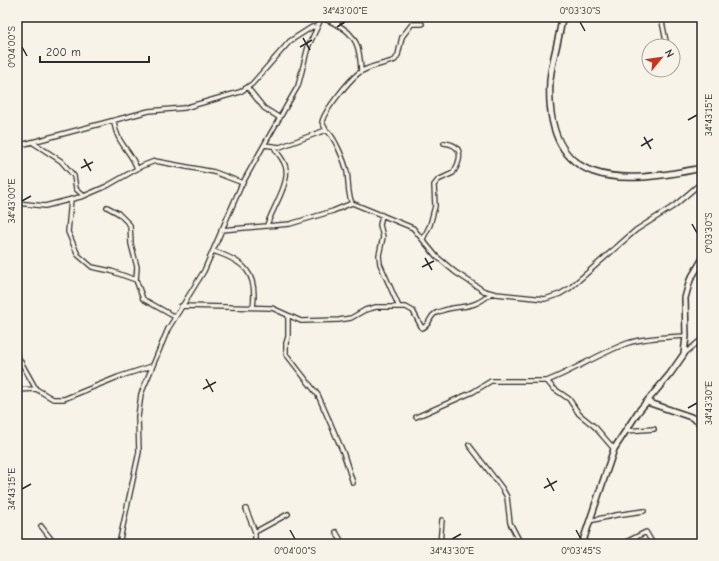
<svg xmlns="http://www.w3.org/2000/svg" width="719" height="561" font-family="'Comic Neue',sans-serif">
	<rect width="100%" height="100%" fill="#f7f3e8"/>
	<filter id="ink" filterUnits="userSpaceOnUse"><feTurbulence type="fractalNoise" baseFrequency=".025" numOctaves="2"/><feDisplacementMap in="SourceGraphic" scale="8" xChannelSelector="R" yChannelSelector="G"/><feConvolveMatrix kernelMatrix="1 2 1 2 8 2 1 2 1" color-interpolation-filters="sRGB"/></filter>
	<g filter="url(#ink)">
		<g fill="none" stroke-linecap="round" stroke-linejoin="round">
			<g stroke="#2b2b2b" stroke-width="6">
				<path id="street" d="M 661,17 L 667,46
					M 321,18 C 327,19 331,22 336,24 C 357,34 360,49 361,71
					M 335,24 L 346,17
					M 248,88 L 264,108 L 280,118
					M 114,121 C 116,144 132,151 137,169
					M 326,130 L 322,122 C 324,111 352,76 362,71 C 373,65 385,64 395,60 L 398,55 L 402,37 L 412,24 L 422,24
					M 32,142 L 61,161 L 74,176 L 76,189 L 84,196
					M 264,145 L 298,86 L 308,47 L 322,17
					M 17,146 L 149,111 L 184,108 L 240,92 L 252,84 L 290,41 L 312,27 L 317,27
					M 71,199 L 68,232 L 78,255 L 92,267 L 111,271 L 136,280
					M 17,203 L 45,206 L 84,196 L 107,186 L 142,166 L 155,161 L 214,172 L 243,183
					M 107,207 L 118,213 L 130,225 L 131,244 L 137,267 L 136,280 L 143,299 L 175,317
					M 382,215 L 380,225 L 383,237 L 379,255 L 380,264 L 399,307
					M 267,225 C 272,210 289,184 286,169 C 285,160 278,155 274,147
					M 221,230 L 290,224 L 333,211 L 352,203
					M 423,239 L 430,225 L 435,206 L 434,185 L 438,180 L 453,173 C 462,159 464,145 444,143
					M 213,251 C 244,261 258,273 253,307
					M 181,306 L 272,308 L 301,321 L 339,320 L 351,318 L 365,310 L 376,307 L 406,307 L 413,311 L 422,328 C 430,326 429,316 436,313 C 457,303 472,312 491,293
					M 288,316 L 288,337 L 286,343 L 286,354 L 318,395 L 343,452 L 353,483
					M 17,331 L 18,331
					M 684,354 L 702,339
					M 17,355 L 36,389
					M 547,381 C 575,370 600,353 628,343 C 646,337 668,337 686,336
					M 17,390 L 36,389 L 53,399 L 64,399 L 118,377 L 152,366
					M 416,417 L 473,392 L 491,381 L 547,381 L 553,388 L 569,399 L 579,414 L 595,427 L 614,449
					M 626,431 L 654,429
					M 469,445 L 502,488 L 507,497 L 510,523 L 521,544
					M 246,509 L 255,532 L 255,544
					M 589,521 L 616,515 L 644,511
					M 41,526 L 55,544
					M 255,532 L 288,514
					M 336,532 L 343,544
					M 119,544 L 139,452 L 138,417 L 141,394 L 168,329 L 204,271 L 241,186 L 264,145 L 280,147 L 326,130 C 334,135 345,162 347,172 C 349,183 347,192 352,203 L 413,228 L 436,256 L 455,272 L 484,291 L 496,294 L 545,299 L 560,294 L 570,288 L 636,230 L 674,206 L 702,182
					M 440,544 L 442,520
					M 622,544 L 646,532 L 653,544
					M 697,544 L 702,543"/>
			</g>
			<g stroke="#2b2b2b" stroke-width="8">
				<path id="secondary" d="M 562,17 C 560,38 552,58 550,80 C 544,190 620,185 702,168
					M 647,402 L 691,417 L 702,424
					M 582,544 L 614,449 L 638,412 L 670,374 L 684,354 L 686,336 L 685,298 L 690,280 L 702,260"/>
			</g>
			<use href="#street" stroke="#f7f3e8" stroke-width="3.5"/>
			<use href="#secondary" stroke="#f7f3e8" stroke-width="5"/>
		</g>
	</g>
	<path fill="none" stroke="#2b2b2b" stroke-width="1.5" d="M 580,22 L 585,31M 337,27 L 345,22M 303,38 L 310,50M 22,47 L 27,56M 300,47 L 312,40M 688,120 L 697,115M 644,137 L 651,149M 641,146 L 653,139M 84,159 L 91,171M 81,168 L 93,162M 22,201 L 31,196M 692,224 L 697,233M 425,258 L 432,270M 422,267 L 434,261M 206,379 L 213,392M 203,389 L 216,382M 688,408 L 697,403M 547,478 L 554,491M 544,488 L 557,481M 22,489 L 31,484M 290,530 L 295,539M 576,530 L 581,539M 452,539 L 461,534"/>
	<rect width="719" height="561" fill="none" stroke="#f7f3e8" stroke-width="44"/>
	<g transform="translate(661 58) rotate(61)"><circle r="19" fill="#f7f3e8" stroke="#a5a39c"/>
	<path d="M0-3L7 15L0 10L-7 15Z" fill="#c8321e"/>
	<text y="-6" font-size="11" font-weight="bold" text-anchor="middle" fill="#2b2b2b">N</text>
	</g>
	<path d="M40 56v6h109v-6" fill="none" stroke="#2b2b2b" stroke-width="2"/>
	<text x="46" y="56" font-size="12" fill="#2b2b2b" stroke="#f7f3e8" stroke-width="3" paint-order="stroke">200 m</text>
	<rect x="22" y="22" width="675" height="517" fill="none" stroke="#2b2b2b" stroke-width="1.5"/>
	<g font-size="10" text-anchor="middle" fill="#2b2b2b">
		<text x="345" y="14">34°43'00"E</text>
		<text x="580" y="14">0°03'30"S</text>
		<text transform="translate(11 47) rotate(-90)" y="4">0°04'00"S</text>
		<text transform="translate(708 115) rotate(-90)" y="4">34°43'15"E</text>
		<text transform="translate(11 201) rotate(-90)" y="4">34°43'00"E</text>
		<text transform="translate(708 233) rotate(-90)" y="4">0°03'30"S</text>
		<text transform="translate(708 403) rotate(-90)" y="4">34°43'30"E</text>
		<text transform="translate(11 489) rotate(-90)" y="4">34°43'15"E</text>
		<text x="295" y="554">0°04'00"S</text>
		<text x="452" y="554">34°43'30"E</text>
		<text x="581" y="554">0°03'45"S</text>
	</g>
</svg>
